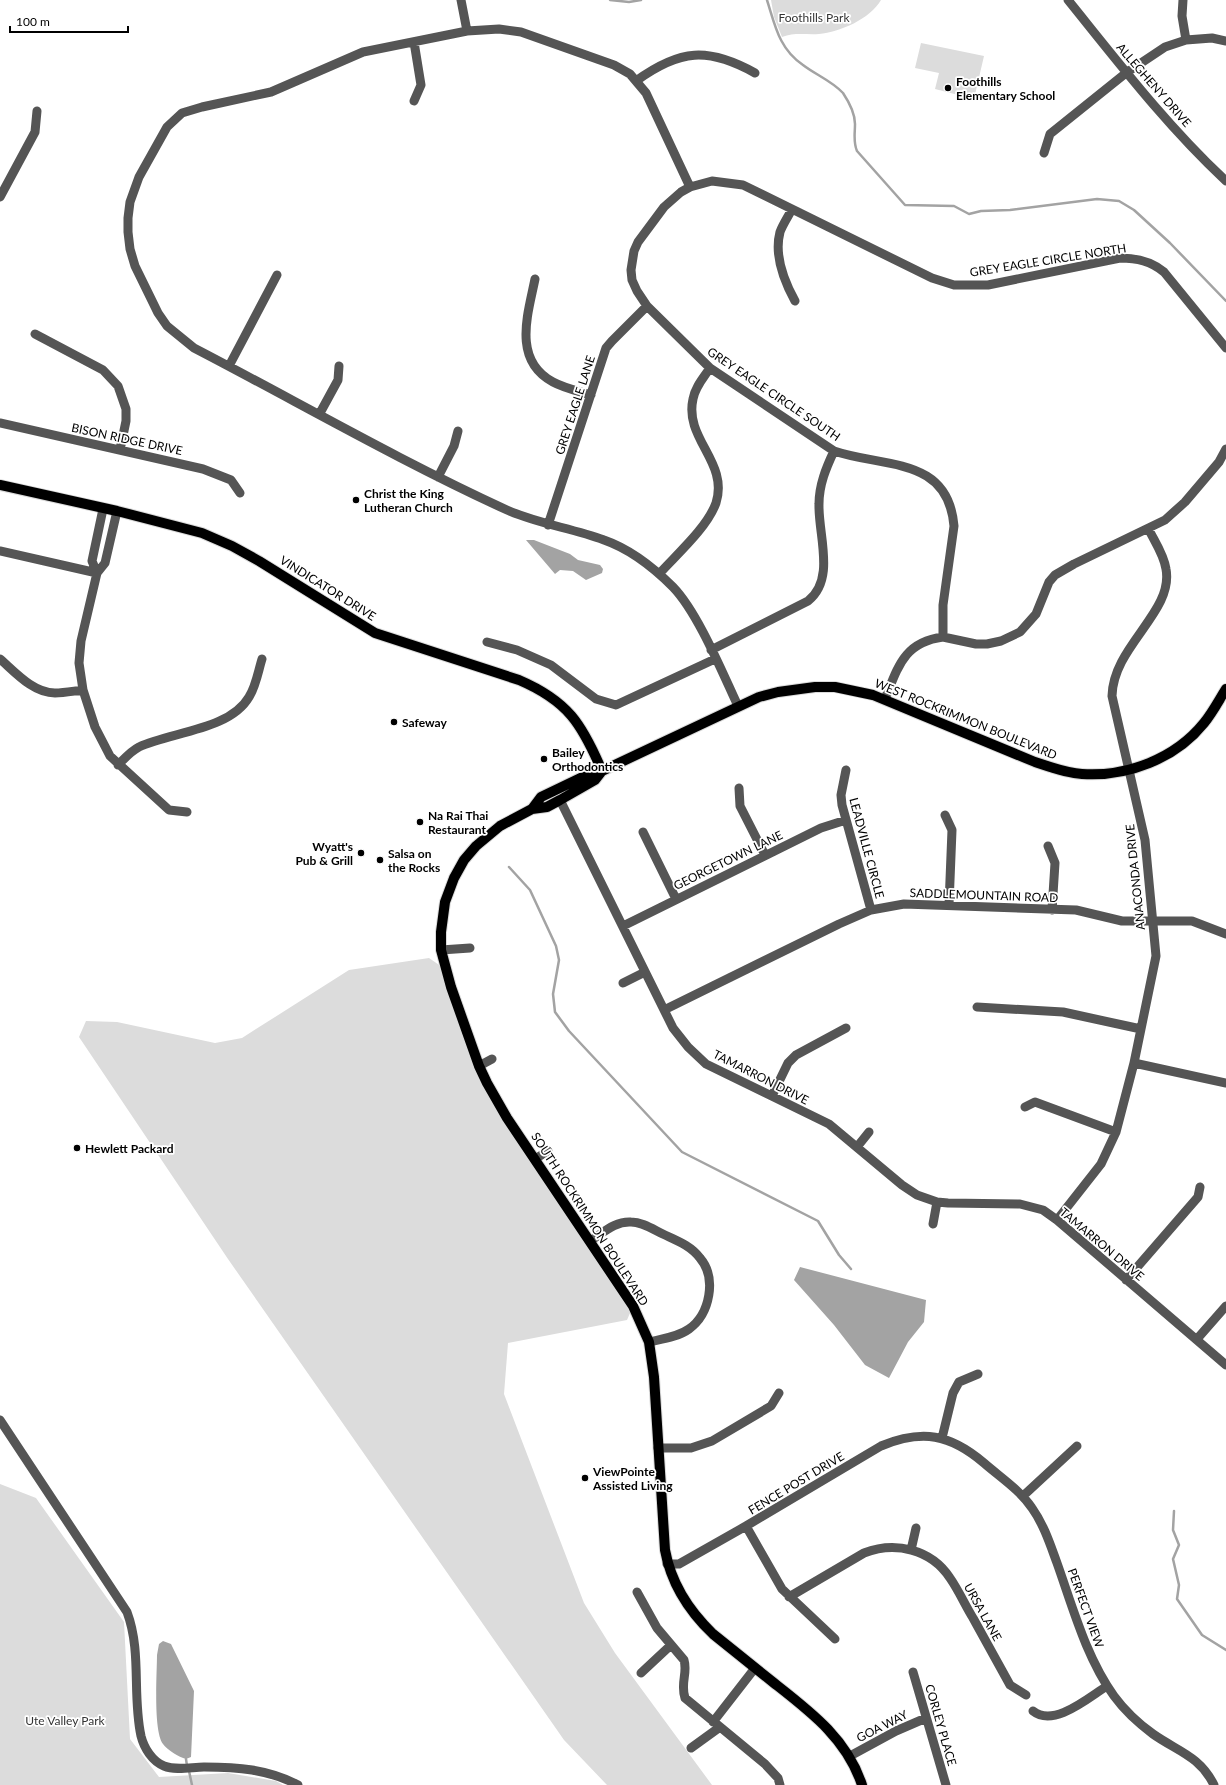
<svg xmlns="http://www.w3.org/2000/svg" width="1226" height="1785" font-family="Lato,sans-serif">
	<rect width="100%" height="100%" fill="#fff"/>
	<path fill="#dcdcdc" d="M 771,0 L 881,0 C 870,19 840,32 819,34 C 806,35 795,32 782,37 L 774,17 Z
		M 921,43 L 984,56 L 974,99 L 935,89 L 939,73 L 915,68 Z
		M 429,958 L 445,969 L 487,1083 L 633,1306 L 627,1320 L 508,1343 L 504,1394 L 584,1603 L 615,1653 L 712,1785 L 607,1785 L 564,1740 L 228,1259 L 79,1037 L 86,1021 L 117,1022 L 215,1043 L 242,1038 L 349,970 Z
		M 0,1484 L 36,1498 L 124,1622 L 130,1739 L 159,1777 L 228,1773 L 276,1781 L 283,1785 L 0,1785 Z"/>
	<path fill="#a3a3a3" d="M 526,540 L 534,540 L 570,554 L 578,560 L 600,565 L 603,569 L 602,573 L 586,580 L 573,571 L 560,570 L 555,574 Z
		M 800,1267 L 926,1300 L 924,1322 L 908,1342 L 889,1378 L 865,1365 L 834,1325 L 794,1280 Z
		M 163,1641 L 171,1644 L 194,1691 L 191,1757 L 186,1759 C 179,1757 167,1750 163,1744 C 153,1731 157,1673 157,1655 L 159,1644 Z"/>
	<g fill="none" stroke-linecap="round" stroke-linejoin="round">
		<path stroke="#a3a3a3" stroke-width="2.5" d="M 610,0 L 629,2 L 641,0
			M 767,0 C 775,25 779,49 803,65 C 816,75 832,81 843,93 C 849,102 855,114 855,124 C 855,134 853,142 857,151 L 905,205 L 954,206 L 969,214 L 981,211 L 1010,210 L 1097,199 L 1119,201 L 1134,210 L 1170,243 L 1226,301
			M 509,867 L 530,890 L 556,946 L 559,960 L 553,994 L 555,1012 L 569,1031 L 682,1152 L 818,1221 L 839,1255 L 851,1269
			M 1174,1511 L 1173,1530 L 1179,1545 L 1173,1559 L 1179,1585 L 1177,1599 L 1202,1635 L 1226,1650
			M 186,1759 L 187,1766
			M 189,1771 L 192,1785"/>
		<g stroke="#dbdbdb" stroke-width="12">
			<path id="major" d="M 0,485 L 117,511 L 202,533 L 232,546 L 259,561 L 375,633 L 519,680 C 568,701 582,724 602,771
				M 602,771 L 595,780 L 560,800 L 547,807 L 532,809 L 500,826 L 476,846 L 464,860 L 454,878 L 445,902 L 441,932 L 441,950 L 451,987 L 479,1066 L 487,1083 L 507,1118 L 633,1306 L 649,1342 L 654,1377 L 665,1550 C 671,1583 689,1611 713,1634 C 733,1650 754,1667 774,1683 C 811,1712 847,1739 862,1785
				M 532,809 L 541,797 L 591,773 L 602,771 L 759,697 L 778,692 L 815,687 L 835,687 L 873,695 L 1035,762 C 1050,767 1066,773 1082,774 C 1127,777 1175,759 1204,723 C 1213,712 1219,700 1226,689"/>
		</g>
		<path stroke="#555" stroke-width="9" d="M 461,0 L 467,31
			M 1068,0 C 1118,62 1167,126 1226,181
			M 1183,0 L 1182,16 L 1186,40
			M 414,42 L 421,85 L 414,101
			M 636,81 C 680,49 708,47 755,73
			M 1044,153 L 1050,134 L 1126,73 L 1165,47 L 1186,40 L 1212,38 L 1226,41
			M 690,187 L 646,93 L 630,74 L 614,65 L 521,32 L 499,29 L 467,31 L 363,52 L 271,92 L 202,107 L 182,113 L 167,127 L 139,177 L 130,202 L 128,218 L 128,232 L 130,249 L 135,266 L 158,313 L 167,326 L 194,348 C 298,402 400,461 507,510 C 538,524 572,528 604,540 C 630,549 654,568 673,587 C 698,613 722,672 738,706
			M 0,197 L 35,132 L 37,111
			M 792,209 C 788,217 783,224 780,232 C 774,255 784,281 795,301
			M 535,279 C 528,314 512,360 553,382 C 564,388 578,391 591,395
			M 35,334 L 103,370 L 118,386 L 126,409 L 126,421 L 120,450
			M 1226,348 L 1164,272 C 1151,261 1137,258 1120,258 L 988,285 L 954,285 L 932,278 L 743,185 L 712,181 L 690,187 L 681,192 L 664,207 L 638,242 L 634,251 L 631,270 L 632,280 L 637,291 L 647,306 L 710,368 L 834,451 C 884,468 948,456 954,526 L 943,605 L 943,637 L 976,644 L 987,644 L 1001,641 L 1020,632 L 1036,614 L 1049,582 L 1055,575 L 1074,564 L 1165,520 L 1185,502 L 1219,462 L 1226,449
			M 229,366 L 277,275
			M 320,413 L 338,380 L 339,366
			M 0,423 L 203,469 L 231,480 L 240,493
			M 438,477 L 454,446 L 458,431
			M 117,511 L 105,563 L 97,573 L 81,641 L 79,663 L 83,690 L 95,727 L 110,756 L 169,810 L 187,812
			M 548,525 L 606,348 L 612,341 L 647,306
			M 0,551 L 97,573
			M 97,573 L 92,561 L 103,509
			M 659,574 C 676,555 707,528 716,503 C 729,462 684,439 693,399 C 695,387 704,377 710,368
			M 487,642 L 517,650 L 551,665 L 596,699 L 616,705 L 715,659
			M 711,650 L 808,601 C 836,579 818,535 819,504 C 819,485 826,468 834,451
			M 0,659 C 15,672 33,693 55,693 C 64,693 74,691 83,690
			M 885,699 C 898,667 904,642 943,637
			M 118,765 C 125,758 131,751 139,747 C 171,732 230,730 249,697 C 256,686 258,672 262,659
			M 846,770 L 841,795 L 842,805 L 871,910
			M 739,788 L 740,806 L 765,855
			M 560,800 L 673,1028 L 688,1047 L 706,1064 L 829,1124 L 902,1185 L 917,1195 L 937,1202 L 948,1203 L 1020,1204 L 1043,1210 L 1057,1220 L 1226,1365
			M 945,815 L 952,830 L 949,905
			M 643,832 L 676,899
			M 1048,846 L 1055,863 L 1052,910
			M 623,926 L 821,828 L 846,820
			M 441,950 L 470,948
			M 623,983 L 645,972
			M 977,1007 L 1063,1012 L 1141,1029
			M 664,1010 L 839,924 L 871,910 L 904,904 L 1076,910 L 1122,921 L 1192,921 L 1226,934
			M 1134,1063 L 1226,1083
			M 479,1066 L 492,1059
			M 772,1096 L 788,1063 L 796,1055 L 846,1028
			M 1025,1107 L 1035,1102 L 1116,1132
			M 857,1147 L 869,1132
			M 535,1159 L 548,1151
			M 1057,1220 L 1101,1164 L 1116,1132 L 1134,1063 L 1156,956 L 1145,840 L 1112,696 C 1113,646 1174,612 1166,569 C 1164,555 1155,542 1149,530
			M 933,1224 L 937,1202
			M 590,1241 C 603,1233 615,1221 631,1222 C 643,1222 654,1230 665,1235 C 678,1241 691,1246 700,1258 C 717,1278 710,1314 689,1329 C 678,1337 662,1339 649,1342
			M 1126,1280 L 1198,1197 L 1200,1187
			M 1197,1339 L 1226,1306
			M 0,1420 L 127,1612 C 142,1652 132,1695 141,1736 C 144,1748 152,1761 164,1766 C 176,1771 192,1767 204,1767 C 237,1767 268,1769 298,1785
			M 942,1438 L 953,1393 L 959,1382 L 978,1374
			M 658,1448 L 691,1448 L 712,1441 L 771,1406 L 779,1393
			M 1023,1496 L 1077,1446
			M 746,1526 L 782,1589 L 835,1639
			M 911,1550 L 916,1528
			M 667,1564 L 679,1564 L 746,1526 L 881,1446 C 922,1429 950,1434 984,1463 C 1000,1477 1020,1490 1032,1508 C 1044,1525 1050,1544 1057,1563 C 1073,1608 1086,1657 1114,1696 C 1125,1711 1138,1723 1153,1734 C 1177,1751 1200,1756 1214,1785
			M 637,1592 L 657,1628 L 684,1660 C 688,1673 680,1683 685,1698 L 765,1764 L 778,1778 L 780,1785
			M 789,1597 L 864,1553 C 895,1541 931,1549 950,1578 C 959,1591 965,1605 973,1618 C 985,1640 998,1663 1010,1685 L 1026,1695
			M 913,1672 L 946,1785
			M 641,1673 L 671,1645
			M 1033,1711 C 1054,1728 1089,1697 1107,1686
			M 713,1722 L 755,1668
			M 691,1748 L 720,1727
			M 850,1756 L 896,1731 L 926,1718"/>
		<use href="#major" stroke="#000" stroke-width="10"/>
	</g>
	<g fill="#000" stroke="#fff" stroke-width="1.5">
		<circle cx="948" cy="88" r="4"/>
		<circle cx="356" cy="500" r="4"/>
		<circle cx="394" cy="722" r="4"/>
		<circle cx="544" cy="759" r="4"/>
		<circle cx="420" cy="822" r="4"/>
		<circle cx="361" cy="853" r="4"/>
		<circle cx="380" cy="860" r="4"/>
		<circle cx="77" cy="1148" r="4"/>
		<circle cx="585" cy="1478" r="4"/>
	</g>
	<g text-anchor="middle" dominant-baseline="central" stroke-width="3.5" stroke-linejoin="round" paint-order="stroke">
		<g font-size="12" fill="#333" stroke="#fff">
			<text x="814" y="17">Foothills Park</text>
			<text x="65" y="1720">Ute Valley Park</text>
		</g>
		<g font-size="12" font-weight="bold" fill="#000" stroke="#fff" text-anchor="start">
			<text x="956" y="81">Foothills<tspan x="956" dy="14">Elementary School</tspan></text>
			<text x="364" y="493">Christ the King<tspan x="364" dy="14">Lutheran Church</tspan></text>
			<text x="402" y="722">Safeway</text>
			<text x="552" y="752">Bailey<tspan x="552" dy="14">Orthodontics</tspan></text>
			<text x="428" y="815">Na Rai Thai<tspan x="428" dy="14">Restaurant</tspan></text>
			<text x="353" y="846" text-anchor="end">Wyatt's<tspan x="353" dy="14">Pub &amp; Grill</tspan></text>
			<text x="388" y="853">Salsa on<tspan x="388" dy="14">the Rocks</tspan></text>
			<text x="85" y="1148">Hewlett Packard</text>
			<text x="593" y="1471">ViewPointe<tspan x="593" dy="14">Assisted Living</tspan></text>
		</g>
		<g font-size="12" fill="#000" stroke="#fff">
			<text transform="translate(1154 85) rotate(49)">ALLEGHENY DRIVE</text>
			<text transform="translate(1048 260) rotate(-9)">GREY EAGLE CIRCLE NORTH</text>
			<text transform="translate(774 394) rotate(34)">GREY EAGLE CIRCLE SOUTH</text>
			<text transform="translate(575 405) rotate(-72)">GREY EAGLE LANE</text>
			<text transform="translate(127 439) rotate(12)">BISON RIDGE DRIVE</text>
			<text transform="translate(328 588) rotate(32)">VINDICATOR DRIVE</text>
			<text transform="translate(966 719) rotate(22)">WEST ROCKRIMMON BOULEVARD</text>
			<text transform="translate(867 848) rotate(75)">LEADVILLE CIRCLE</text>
			<text transform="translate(728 860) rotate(-26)">GEORGETOWN LANE</text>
			<text transform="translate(1135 877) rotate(-96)">ANACONDA DRIVE</text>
			<text transform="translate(984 895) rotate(2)">SADDLEMOUNTAIN ROAD</text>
			<text transform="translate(761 1077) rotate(27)">TAMARRON DRIVE</text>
			<text transform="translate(590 1219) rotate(57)">SOUTH ROCKRIMMON BOULEVARD</text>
			<text transform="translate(1102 1244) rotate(40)">TAMARRON DRIVE</text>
			<text transform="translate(796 1483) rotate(-31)">FENCE POST DRIVE</text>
			<text transform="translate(1086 1608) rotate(70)">PERFECT VIEW</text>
			<text transform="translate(983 1612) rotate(61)">URSA LANE</text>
			<text transform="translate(941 1725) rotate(74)">CORLEY PLACE</text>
			<text transform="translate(882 1726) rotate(-27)">GOA WAY</text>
		</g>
	</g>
	<path d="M10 26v6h118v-6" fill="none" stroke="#000000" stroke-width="2"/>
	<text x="16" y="26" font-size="12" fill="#000000" stroke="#ffffff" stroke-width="3" paint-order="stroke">100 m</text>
</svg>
